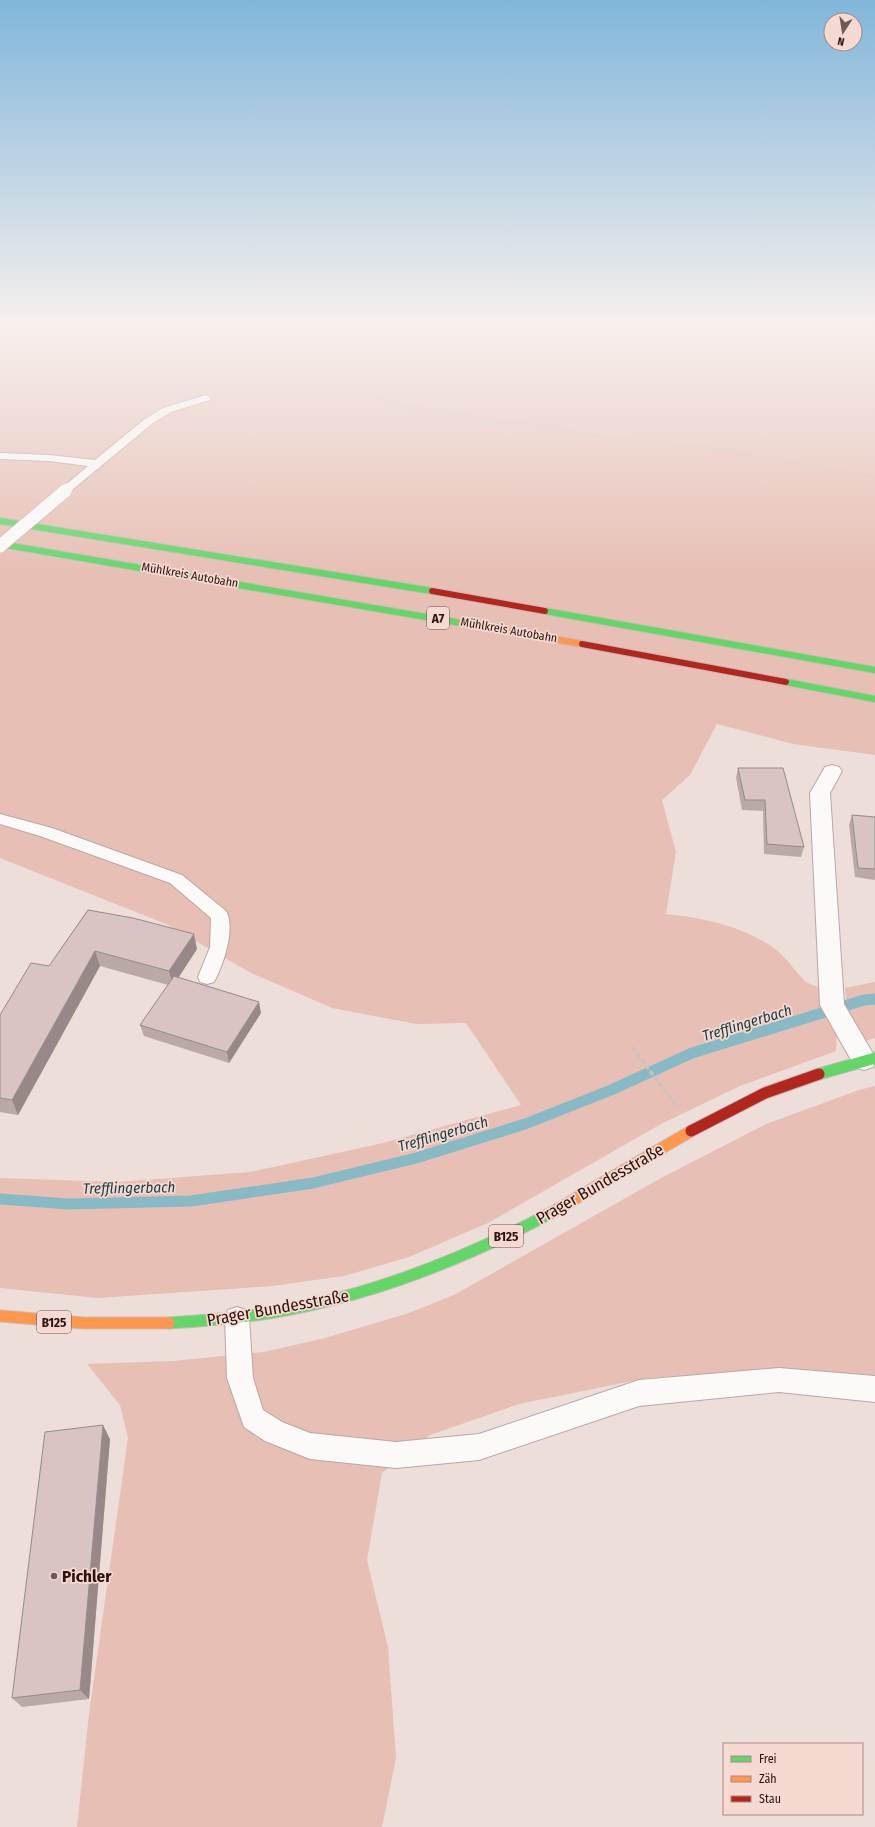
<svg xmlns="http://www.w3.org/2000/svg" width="875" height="1827" font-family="'Fira Sans Condensed',sans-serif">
	<rect width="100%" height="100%" fill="#eededa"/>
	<path fill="#e7bfb4" d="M 0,322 L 875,322 L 875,755 L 793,744 L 717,724 L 690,775 L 662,800 L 676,852 L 666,914 C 703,918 744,926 775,949 C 787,958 794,970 804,980 C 808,984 816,986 821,988 L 824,1012 L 837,1034 L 836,1051 L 740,1086 L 661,1124 L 488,1223 L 409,1257 L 344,1276 L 273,1286 L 98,1298 L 0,1288 L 0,1178 L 118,1182 L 250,1172 L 383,1143 L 521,1105 L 466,1023 L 416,1024 L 332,1008 L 251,973 L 166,924 L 0,858 Z
		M 875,982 L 875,1038 L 866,1041 L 847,1010 L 845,988 Z
		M 875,1086 L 875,1375 L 776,1369 L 647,1378 L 519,1404 L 430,1435 L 382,1473 L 367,1560 L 388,1647 L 396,1758 L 382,1827 L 77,1827 L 89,1714 L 128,1438 L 120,1405 L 87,1364 L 173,1361 L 264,1352 L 325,1338 L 409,1313 L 454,1295 L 661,1178 L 766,1124 L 859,1090 Z"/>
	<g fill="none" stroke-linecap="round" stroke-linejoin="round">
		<path stroke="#88bac6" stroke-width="11" d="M 0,1199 L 69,1204 L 191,1201 L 313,1183 L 416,1158 L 525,1124 L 611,1090 L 692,1053 L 864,1000 L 875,999"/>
		<g stroke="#baa7a2" stroke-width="2">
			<path id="lane" d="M 206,395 L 211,398 L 210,400 L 171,412 L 153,423 L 72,490 L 68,491 L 62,488 L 88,466 L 49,461 L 0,459 L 0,453 L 49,455 L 95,460 L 145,419 L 163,408 Z
				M 0,814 L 52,828 L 182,875 L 226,911 C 236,928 223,966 214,982 L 207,984 L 200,982 L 198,977 L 210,947 L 211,918 L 170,883 L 40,836 L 0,824 Z
				M 237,1307 L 246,1310 L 249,1318 L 253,1378 L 263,1410 L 282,1422 L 310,1433 L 396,1442 L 479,1434 L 639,1380 L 779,1368 L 875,1376 L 875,1402 L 779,1392 L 639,1406 L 479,1460 L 396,1468 L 310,1459 L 265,1441 L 244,1427 L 227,1378 L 225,1318 L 228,1310 Z"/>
		</g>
		<g stroke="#baa7a2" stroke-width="2">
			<path id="street" d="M 832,765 L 839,767 L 842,771 L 830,793 L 844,1004 L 875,1057 L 873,1067 L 864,1070 L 855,1067 L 820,1005 L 810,793 L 825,767 Z"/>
		</g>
		<g stroke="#c6bbb8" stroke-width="8">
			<path id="fast-far1" d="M 0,521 L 432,591
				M 0,544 L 461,623
				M 545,611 L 875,670
				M 786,682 L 875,699"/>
		</g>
		<g stroke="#c6bbb8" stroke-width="13">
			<path id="fast" d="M 819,1074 L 875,1058
				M 169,1323 C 202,1321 236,1318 269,1313 C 369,1297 462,1260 551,1213"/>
		</g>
		<g stroke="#c6bbb8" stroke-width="8">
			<path id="slow-far1" d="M 461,623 L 582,644"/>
		</g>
		<g stroke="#c6bbb8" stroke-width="13">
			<path id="slow" d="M 551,1213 L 691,1131
				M 0,1316 L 84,1323 L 169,1323"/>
		</g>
		<g stroke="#c6bbb8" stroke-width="8">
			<path id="jam-far1" d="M 432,591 L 545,611
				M 582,644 L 786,682"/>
		</g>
		<g stroke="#c6bbb8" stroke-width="13">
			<path id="jam" d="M 691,1131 L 765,1093 L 819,1074"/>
		</g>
		<path stroke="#cac2c1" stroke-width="1.5" stroke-dasharray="2.5 1" stroke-linecap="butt" d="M 165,390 L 160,348 L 168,331 L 186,322
			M 227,396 L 245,394 L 290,396 L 363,395 L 416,408 L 638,442 L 694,446 L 875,477"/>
		<path stroke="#cac2c1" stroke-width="3" stroke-dasharray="5 2.5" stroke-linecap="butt" d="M 632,1047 L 677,1107"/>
		<use href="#lane" fill="#fcfaf9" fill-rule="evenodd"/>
		<use href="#street" fill="#fcfaf9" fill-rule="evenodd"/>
		<use href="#fast-far1" stroke="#63d668" stroke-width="6"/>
		<use href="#fast" stroke="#63d668" stroke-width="11"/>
		<use href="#slow-far1" stroke="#ff974d" stroke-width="6"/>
		<use href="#slow" stroke="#ff974d" stroke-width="11"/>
		<use href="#jam-far1" stroke="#b3261e" stroke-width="6"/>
		<use href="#jam" stroke="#b3261e" stroke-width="11"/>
		<g stroke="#baa7a2" stroke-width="11" stroke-linecap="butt">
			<path id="lane-bridge-far1" d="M 64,492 L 68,488"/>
		</g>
		<g stroke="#baa7a2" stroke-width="14" stroke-linecap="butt">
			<path id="lane-bridge" d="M 0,546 L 65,491"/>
		</g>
		<use href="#lane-bridge-far1" stroke="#fcfaf9" stroke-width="10"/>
		<use href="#lane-bridge" stroke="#fcfaf9" stroke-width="13"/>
	</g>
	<path fill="#bba9a8" d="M 738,768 L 804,847 L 801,857 L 764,854 L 763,811 L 742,810 L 736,778 Z
		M 852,815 L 875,817 L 875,880 L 855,877 L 849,825 Z
		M 88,910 L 197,949 L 178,978 L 261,1013 L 229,1063 L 144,1036 L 140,1025 L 168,985 L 100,966 L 18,1115 L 0,1112 L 0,1015 L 49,966 Z
		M 110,1439 L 89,1699 L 22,1707 L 12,1698 Z"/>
	<path fill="#988988" d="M 194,934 L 197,949 L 173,986 L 169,971 Z
		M 95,951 L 100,966 L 18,1115 L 12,1100 Z
		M 259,1002 L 261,1013 L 229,1063 L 227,1052 Z
		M 103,1425 L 110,1439 L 89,1699 L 80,1690 Z"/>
	<path fill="#d9c4c3" stroke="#988988" d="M 738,768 L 783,768 L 804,847 L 767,844 L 765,800 L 745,800 Z
		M 852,815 L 875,817 L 875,869 L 858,868 Z
		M 88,910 L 133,918 L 194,934 L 169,971 L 95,951 L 12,1100 L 0,1098 L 0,1015 L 31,963 L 49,966 Z
		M 174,976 L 259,1002 L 227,1052 L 140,1025 Z
		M 103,1425 L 80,1690 L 12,1698 L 45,1432 Z"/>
	<linearGradient id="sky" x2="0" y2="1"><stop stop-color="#81b6da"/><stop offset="0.56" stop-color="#f7f0ee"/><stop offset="1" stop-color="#f7f0ee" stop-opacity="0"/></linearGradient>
	<rect width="875" height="577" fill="url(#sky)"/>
	<circle fill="#705a55" stroke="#f6dad2" stroke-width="1.5" cx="54" cy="1576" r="4"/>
	<g text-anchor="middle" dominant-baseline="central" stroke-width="3.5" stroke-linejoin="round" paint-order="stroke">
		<g font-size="12" fill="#2c130d" stroke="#f6dad2">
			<text transform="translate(190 575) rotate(10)">Mühlkreis Autobahn</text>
			<text transform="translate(509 630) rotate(10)">Mühlkreis Autobahn</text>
		</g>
		<g fill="#f6dad2" stroke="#694f48" stroke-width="1">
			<rect x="427" y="607" width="22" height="22" rx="3"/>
			<rect x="489" y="1225" width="34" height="22" rx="3"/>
			<rect x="37" y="1311" width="34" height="22" rx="3"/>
		</g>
		<g font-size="13" font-weight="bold" fill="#2c130d">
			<text x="438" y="618">A7</text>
			<text x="506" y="1236">B125</text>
			<text x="54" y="1322">B125</text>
		</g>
		<g font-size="15" font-style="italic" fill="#173c45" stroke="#f6dad2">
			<text transform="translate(747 1023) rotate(-17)">Trefflingerbach</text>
			<text transform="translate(443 1134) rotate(-16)">Trefflingerbach</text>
			<text transform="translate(129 1188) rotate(-1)">Trefflingerbach</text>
		</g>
		<g font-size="17" fill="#2c130d" stroke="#f6dad2">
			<text transform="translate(600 1184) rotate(-30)">Prager Bundesstraße</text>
			<text transform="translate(278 1308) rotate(-10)">Prager Bundesstraße</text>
		</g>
		<g font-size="17" font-weight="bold" fill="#2c130d" stroke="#f6dad2" text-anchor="start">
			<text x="62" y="1576">Pichler</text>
		</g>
	</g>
	<rect x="723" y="1743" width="140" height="72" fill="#f6dad2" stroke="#a58a83"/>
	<rect x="731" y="1756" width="20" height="6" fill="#63d668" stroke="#a58a83"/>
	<text x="759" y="1763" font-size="12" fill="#2c130d">Frei</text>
	<rect x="731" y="1776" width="20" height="6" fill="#ff974d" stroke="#a58a83"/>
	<text x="759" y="1783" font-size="12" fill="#2c130d">Zäh</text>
	<rect x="731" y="1796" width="20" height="6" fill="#b3261e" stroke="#a58a83"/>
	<text x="759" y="1803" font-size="12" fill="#2c130d">Stau</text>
	<g transform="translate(843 32) rotate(192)"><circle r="19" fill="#f6dad2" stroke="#a58a83"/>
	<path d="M0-3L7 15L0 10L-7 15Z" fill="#705a55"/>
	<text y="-6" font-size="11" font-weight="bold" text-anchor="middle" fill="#2c130d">N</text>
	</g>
</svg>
